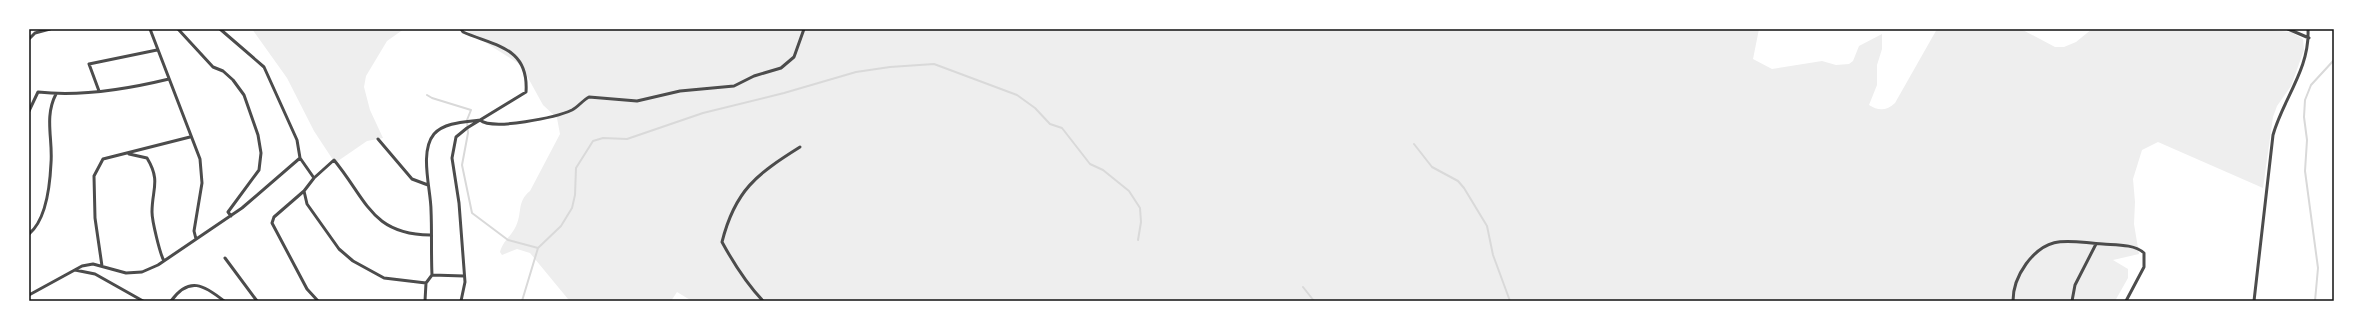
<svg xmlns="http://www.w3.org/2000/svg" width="2363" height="330" font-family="Rubik,sans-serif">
	<rect width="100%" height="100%" fill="#fff"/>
	<path fill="#eee" d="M 252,29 L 404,29 L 387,41 L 366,76 L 364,87 L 370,110 L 383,138 L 367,141 L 335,163 L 314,131 L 287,78 Z
		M 464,29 L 1759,29 L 1753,59 L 1772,69 L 1822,61 L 1836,65 L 1849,64 L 1853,61 L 1859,46 L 1882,34 L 1882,49 L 1877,65 L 1877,85 L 1869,105 C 1878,111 1887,111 1895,103 L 1937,29 L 2021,29 L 2055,47 L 2064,47 L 2076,42 L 2092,29 L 2263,29 L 2291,32 L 2303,39 L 2304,50 L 2291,86 L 2277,106 L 2273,117 L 2263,188 L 2158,142 L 2142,150 L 2133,179 L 2135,202 L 2134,224 L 2139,254 L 2113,260 L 2128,269 L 2128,278 L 2115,301 L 692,301 L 677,292 L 671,301 L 572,301 L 568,299 L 530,253 L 517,249 L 502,255 L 500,252 C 503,241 511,236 515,228 C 523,214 516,202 530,191 L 560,134 L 557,118 L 543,105 L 521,65 Z"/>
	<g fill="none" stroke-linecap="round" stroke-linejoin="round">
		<path stroke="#d9d9d9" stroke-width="2" d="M 427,95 L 432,98 L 471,110 L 467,120 L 468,133 L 462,165 L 472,213 L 508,240 L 538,248
			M 1414,144 L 1432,167 L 1458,181 L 1464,188 L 1487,226 L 1493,255 L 1510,301
			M 1303,287 L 1314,301
			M 522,301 L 538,248 L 561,226 L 572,208 L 575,195 L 576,168 L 593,141 L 603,138 L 627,139 L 703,113 L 784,93 L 856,72 L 890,67 L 934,64 L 1017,95 L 1035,108 L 1050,124 L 1062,128 L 1090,164 L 1103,170 L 1129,191 L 1140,208 L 1141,222 L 1138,240
			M 2315,301 L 2318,268 L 2305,171 L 2307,140 L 2304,117 L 2305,100 L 2311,85 L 2334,60"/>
		<path stroke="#4c4c4c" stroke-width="3" d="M 150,29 L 200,159 L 202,183 L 194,231 L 196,239
			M 178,29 L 213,67 L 223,71 L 233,80 L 244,95 L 258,135 L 261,153 L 259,170 L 228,212 L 231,216
			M 220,29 L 264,67 L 297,140 L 300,158 L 314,178
			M 2288,29 L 2309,38
			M 29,39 L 35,33 L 50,29
			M 99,91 L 89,64 L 157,50
			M 29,111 L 38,92 C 81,97 128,89 169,79
			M 378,139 L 412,179 L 428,185
			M 129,154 L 147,158 C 161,181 152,189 152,212 C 152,221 160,254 164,261
			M 304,191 L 274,217 L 272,223 L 307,289 L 318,301
			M 29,234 C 46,220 50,185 51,163 C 53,139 44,117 56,94
			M 225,258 L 257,301
			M 102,266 L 95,218 L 94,176 L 103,159 L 190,137
			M 75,270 L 95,274 L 143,301
			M 432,275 L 464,276
			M 426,283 L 384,278 L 353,261 L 339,249 L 307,204 L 304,191 L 314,178 L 334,160 C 367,200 371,234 430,235
			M 29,295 L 82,266 L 93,264 L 126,273 L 142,272 L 158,265 L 242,208 L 300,158
			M 171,301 C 189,276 204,285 224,301
			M 425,301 L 426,283 L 432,275 C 431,253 432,232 431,210 C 431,190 419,152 434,134 C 445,122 466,122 480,120 C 493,131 557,117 572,110 C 578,107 583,100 589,97 L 637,101 L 680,91 L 734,86 L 754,76 L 781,68 L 794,57 L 804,29
			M 461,301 L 465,282 L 459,203 L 452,158 L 456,137 L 467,128 L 526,92 C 529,47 495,46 463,32 L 461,29
			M 763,301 C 746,283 734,264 722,242 C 735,190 757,174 800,147
			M 2013,301 C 2013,288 2018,275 2026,264 C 2049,233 2069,242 2103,244 C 2116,245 2134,244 2144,253 L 2144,267 L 2126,301
			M 2072,301 L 2075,285 L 2096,244
			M 2254,301 L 2273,135 C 2283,99 2310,69 2308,29"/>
	</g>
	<rect width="2363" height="330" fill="none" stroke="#ffffff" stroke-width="60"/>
	<rect x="30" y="30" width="2303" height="270" fill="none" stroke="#111" stroke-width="1.5"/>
</svg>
